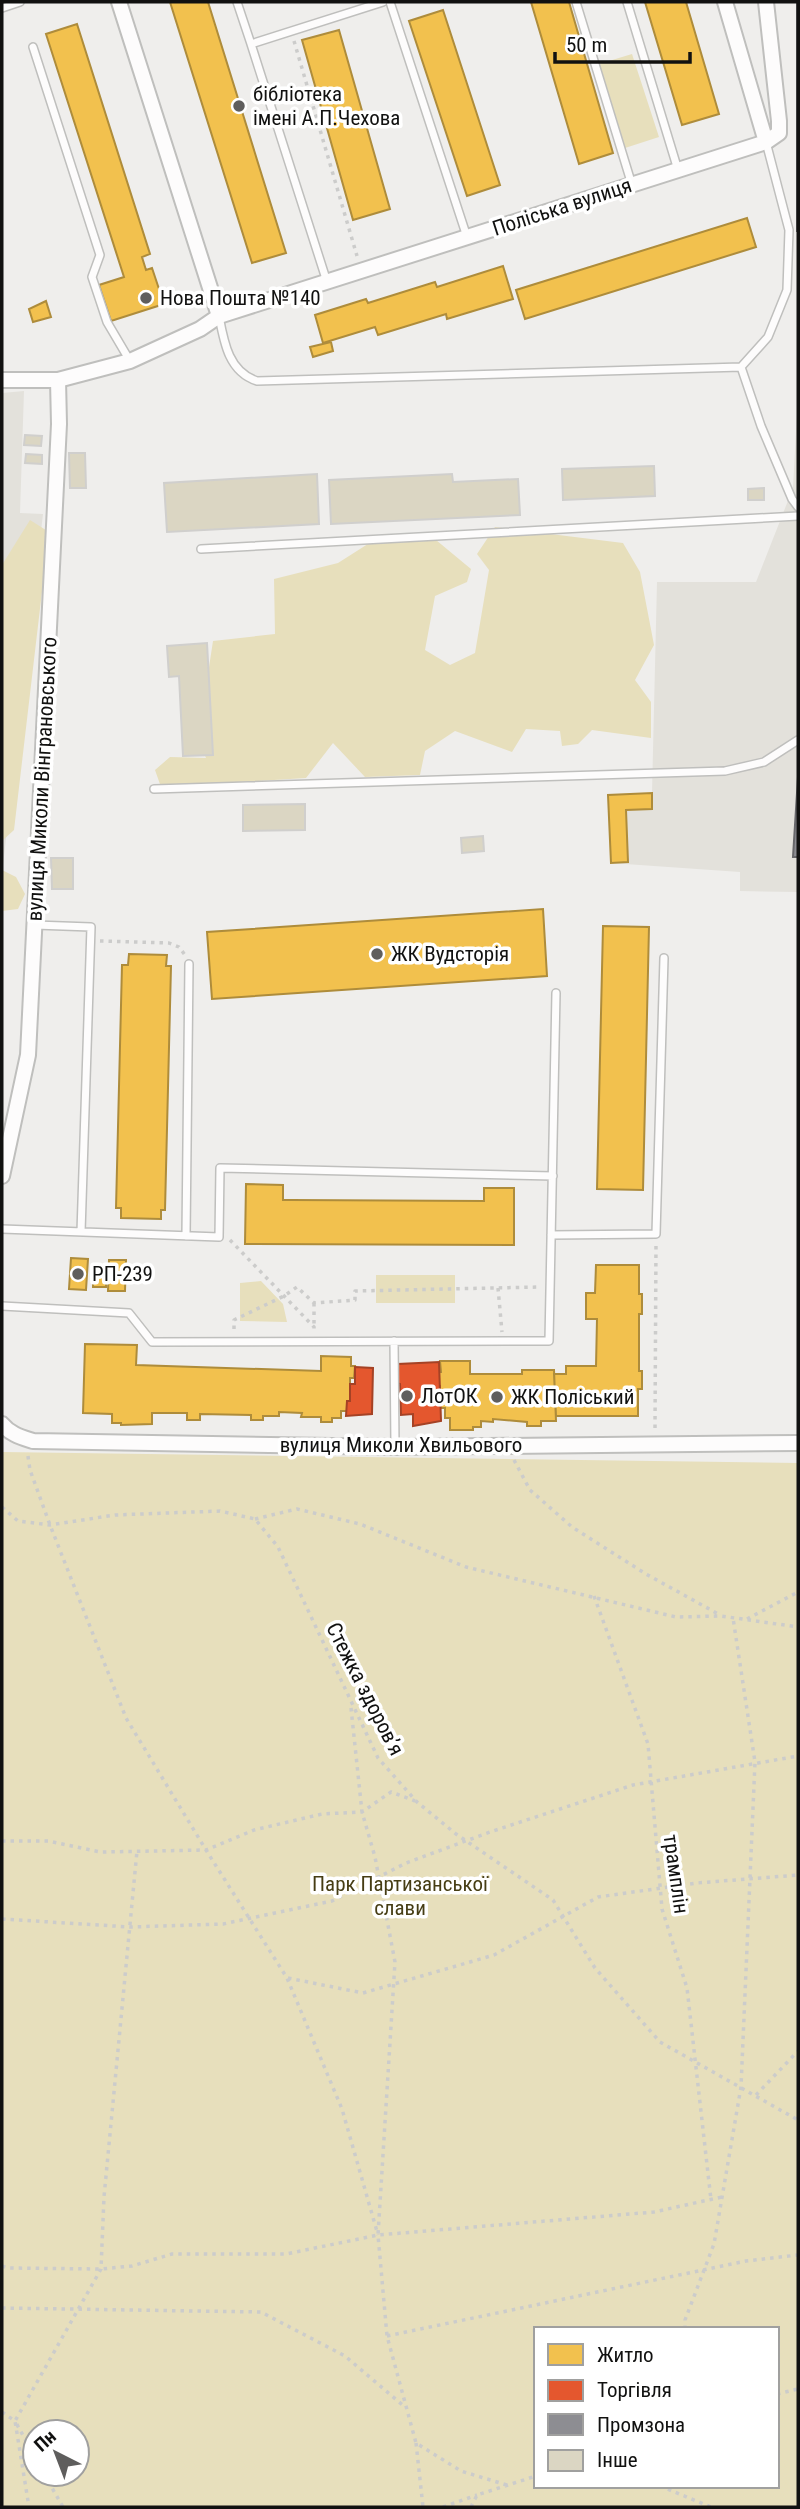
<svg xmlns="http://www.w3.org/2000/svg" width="800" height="2509" font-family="'Roboto Condensed',sans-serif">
	<rect width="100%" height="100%" fill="#efeeec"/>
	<path fill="#e3e1db" d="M 24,391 L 20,513 L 43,514 L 2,874 L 2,393 Z
		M 798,393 L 798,892 L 740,891 L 740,872 L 611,863 L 608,795 L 652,793 L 657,582 L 756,582 L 793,488 Z"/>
	<path fill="#e7dfbc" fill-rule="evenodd" d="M 632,54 L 659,137 L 625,148 L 599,64 Z
		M 30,520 L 49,532 L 14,830 L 2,841 L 2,565 Z
		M 495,527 L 623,543 L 640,572 L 654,645 L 635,680 L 651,702 L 651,738 L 592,730 L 578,744 L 562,746 L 560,731 L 526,729 L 512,752 L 455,731 L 425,751 L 420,775 L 365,777 L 333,743 L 306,778 L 161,787 L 155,770 L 170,757 L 206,758 L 198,739 L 213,641 L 275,634 L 274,579 L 338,563 L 382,535 L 436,540 L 471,569 L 467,582 L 435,596 L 425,650 L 450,665 L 475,653 L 489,570 L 477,554 Z
		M 2,870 L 16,877 L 25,894 L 18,909 L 2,911 Z
		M 376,1275 L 455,1275 L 455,1303 L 376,1303 Z
		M 261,1281 L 283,1304 L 287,1322 L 240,1321 L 240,1283 Z
		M 2,1452 L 798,1463 L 798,2507 L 2,2507 ZM 536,2329 L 777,2329 L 777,2486 L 536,2486 ZM 77,2432 L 77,2474 L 35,2474 L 35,2432 Z"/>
	<path fill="#f2c14e" stroke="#ae8c3b" stroke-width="2" d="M 170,2 L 208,2 L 286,253 L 252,263 Z
		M 531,2 L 569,2 L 613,153 L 579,164 Z
		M 645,2 L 686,2 L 719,114 L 682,125 Z
		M 443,10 L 500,185 L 467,196 L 409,21 Z
		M 77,24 L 150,254 L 142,257 L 146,270 L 152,268 L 164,304 L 111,321 L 99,285 L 124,277 L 46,34 Z
		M 339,30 L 390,209 L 353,220 L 302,40 Z
		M 747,218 L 756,247 L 525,319 L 516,290 Z
		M 503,266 L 513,299 L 447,319 L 446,314 L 378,335 L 375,327 L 323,343 L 315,315 L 366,299 L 368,303 L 435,282 L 437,287 Z
		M 46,301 L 51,317 L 33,322 L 29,309 Z
		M 331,342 L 333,351 L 313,357 L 310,347 Z
		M 652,793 L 652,809 L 626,810 L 628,862 L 611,863 L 608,795 Z
		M 543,909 L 547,976 L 212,999 L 207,932 Z
		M 603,926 L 649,927 L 643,1190 L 597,1189 Z
		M 129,954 L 167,955 L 166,966 L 171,966 L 165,1210 L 161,1210 L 161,1219 L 121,1218 L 121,1208 L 116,1208 L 122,965 L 128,965 Z
		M 246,1184 L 283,1185 L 283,1200 L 291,1200 L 484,1201 L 484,1188 L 514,1188 L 514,1245 L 245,1244 Z
		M 71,1258 L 88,1259 L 86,1290 L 69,1289 Z
		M 109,1260 L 126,1260 L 125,1291 L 108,1291 Z
		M 596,1265 L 639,1265 L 639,1294 L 642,1294 L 642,1314 L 639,1314 L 639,1371 L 642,1371 L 642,1389 L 638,1389 L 638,1416 L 556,1416 L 554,1374 L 566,1374 L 566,1366 L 596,1366 L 597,1319 L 586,1319 L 586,1293 L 595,1293 Z
		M 93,1269 L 106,1270 L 106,1287 L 93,1287 Z
		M 85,1344 L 137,1345 L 136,1365 L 321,1371 L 321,1356 L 351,1357 L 351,1366 L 355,1366 L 354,1378 L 350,1378 L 350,1401 L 347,1401 L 347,1411 L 341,1411 L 341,1418 L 332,1418 L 332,1422 L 321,1422 L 321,1417 L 301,1417 L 302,1413 L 279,1412 L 279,1416 L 263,1416 L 263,1420 L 251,1420 L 251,1415 L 200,1414 L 200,1420 L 187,1420 L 187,1413 L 152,1413 L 152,1424 L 121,1425 L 121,1423 L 112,1423 L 112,1414 L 83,1413 Z
		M 440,1361 L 470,1361 L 470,1374 L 522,1374 L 522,1370 L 554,1370 L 556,1421 L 541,1421 L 541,1426 L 527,1426 L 527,1422 L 493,1419 L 493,1422 L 481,1421 L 481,1427 L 473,1427 L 473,1430 L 450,1430 L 450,1418 L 445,1418 L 445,1408 L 440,1408 L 440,1386 L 435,1386 L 436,1372 L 441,1372 Z"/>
	<path fill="#e4572e" stroke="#a54225" stroke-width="2" d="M 439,1362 L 441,1421 L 413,1426 L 413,1414 L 401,1415 L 400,1384 L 396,1383 L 398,1364 Z
		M 355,1367 L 373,1368 L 372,1414 L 346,1416 L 347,1401 L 350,1401 L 350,1384 L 355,1384 Z"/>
	<path fill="#8d8d92" stroke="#68686b" stroke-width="2" d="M 797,2 L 798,231 L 797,231 Z
		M 798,777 L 798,857 L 793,857 Z"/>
	<path fill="#dbd6c3" stroke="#d0cfcd" stroke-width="2" d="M 25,435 L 42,436 L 41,446 L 24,445 Z
		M 69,453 L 85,453 L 86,488 L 70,488 Z
		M 26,454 L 42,455 L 42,464 L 25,463 Z
		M 654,466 L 655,496 L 563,500 L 562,469 Z
		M 317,474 L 319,524 L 167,532 L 164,483 Z
		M 452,474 L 453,482 L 518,479 L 520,515 L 331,524 L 329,480 Z
		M 764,488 L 764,500 L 748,500 L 748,489 Z
		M 207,643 L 213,755 L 183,756 L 179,676 L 169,677 L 167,646 Z
		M 305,804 L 305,830 L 243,831 L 243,805 Z
		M 483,836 L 484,851 L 462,853 L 461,838 Z
		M 51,858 L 73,858 L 73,889 L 52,889 Z"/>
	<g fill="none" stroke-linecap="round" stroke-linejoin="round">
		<g stroke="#bfbfbd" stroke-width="10">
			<path id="service" d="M 237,2 L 251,44 L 383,2
				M 390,2 L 467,237
				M 576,2 L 632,185
				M 627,2 L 678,170
				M 2,8 L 20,2
				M 251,44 L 327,282
				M 33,47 L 100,255 L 92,277 L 107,322 L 130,361
				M 766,142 L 789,230 L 787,290 L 768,337 L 741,367 L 761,426 L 792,499 L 798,507
				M 219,316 C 224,343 229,372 257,381 L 741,367
				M 201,549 L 798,516
				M 154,789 L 725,771 L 764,762 L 798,740
				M 35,925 L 91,927 L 81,1232
				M 2,1229 L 219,1237 L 220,1168 L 553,1176
				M 551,1235 L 656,1234 L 664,958
				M 186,1236 L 189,964
				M 2,1306 L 129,1313 L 152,1342 L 549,1341 L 556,993
				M 394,1341 L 395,1446"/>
		</g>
		<g stroke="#bfbfbd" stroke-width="18">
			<path id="minor" d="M 119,2 L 219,316
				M 725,2 L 766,142
				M 2,380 L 58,380 L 130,361 L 200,329 L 219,316 L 766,142 L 779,133 L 779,121 L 766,2
				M 2,1176 L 28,1055 L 59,424 L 58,380
				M 2,1424 C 10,1434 21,1437 33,1441 L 395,1447 L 798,1443"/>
		</g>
		<path stroke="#cccccb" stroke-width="3.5" stroke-dasharray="3.5 5" stroke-linecap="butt" d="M 294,41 L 357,256
			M 100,941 L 169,943 L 179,947 L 185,955
			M 230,1240 L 314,1327 L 314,1332
			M 498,1288 L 502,1332
			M 314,1303 L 314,1325
			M 234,1329 L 234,1320 L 284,1296 L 297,1287 L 314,1303 L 355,1300 L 355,1291 L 539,1287
			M 655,1428 L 656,1243
			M 28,1456 L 30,1470 L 50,1525 L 126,1718 L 206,1850 L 287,1978 L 342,2109 L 378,2235
			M 514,1460 L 530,1490 L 572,1527 L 646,1574 L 720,1615
			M 2,1507 L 18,1521 L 50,1525 L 115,1515 L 220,1511 L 255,1519 L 278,1547 L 378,1758 L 417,1802 L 456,1834 L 553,1900 L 595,1968 L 660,2042 L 798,2120
			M 255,1519 L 297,1509 L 360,1524 L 466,1567 L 676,1617 L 721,1616 L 798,1627
			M 594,1596 L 648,1744 L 662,1909 L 687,1988 L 711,2200
			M 747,1619 L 798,1592
			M 351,1708 L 362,1812 L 375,1857 L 395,1962 L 378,2235 L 387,2336 L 416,2443 L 461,2471 L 510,2486
			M 2,1841 L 48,1841 L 100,1852 L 206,1850 L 254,1830 L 322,1814 L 362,1812 L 391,1792 L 415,1801
			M 2,1919 L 130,1927 L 223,1924 L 332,1901 L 406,1863 L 490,1832 L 633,1785 L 798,1756
			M 288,1978 L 363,1993 L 494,1955 L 598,1897 L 697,1883 L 798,1875
			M 756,2095 L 798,2051
			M 2,2266 L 8,2268 L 101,2269 L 132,2266 L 172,2254 L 286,2254 L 378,2235 L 654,2212 L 722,2197
			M 2,2308 L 261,2312 L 345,2356 L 405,2407
			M 685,2329 L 685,2320 L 714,2244 L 741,2087 L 755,1762 L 733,1618
			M 387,2336 L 746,2261 L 798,2255
			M 777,2394 L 798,2389
			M 2,2412 L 15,2421 L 29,2507
			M 416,2443 L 423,2507
			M 35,2457 L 15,2421 L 101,2269 L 104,2197 L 137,1851
			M 44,2474 L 63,2507
			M 660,2486 L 711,2507
			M 443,2507 L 477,2495
			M 471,2507 L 477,2495 L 536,2476"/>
		<use href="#service" stroke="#fdfcfc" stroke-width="7"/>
		<use href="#minor" stroke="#fdfcfc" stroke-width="14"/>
	</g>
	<g fill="#5f5e5d" stroke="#fff" stroke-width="2.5">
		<circle cx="239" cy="106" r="7"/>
		<circle cx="146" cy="298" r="7"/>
		<circle cx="377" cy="954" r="7"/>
		<circle cx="78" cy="1274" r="7"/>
		<circle cx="407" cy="1396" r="7"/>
		<circle cx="497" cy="1397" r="7"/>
	</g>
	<g text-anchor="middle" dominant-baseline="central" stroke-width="7" stroke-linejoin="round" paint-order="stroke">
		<g font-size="21" fill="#111110" stroke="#fff" text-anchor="start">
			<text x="253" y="94">бібліотека<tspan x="253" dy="24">імені А.П.Чехова</tspan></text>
			<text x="160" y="298">Нова Пошта №140</text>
			<text x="391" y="954">ЖК Вудсторія</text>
			<text x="92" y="1274">РП-239</text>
			<text x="421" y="1396">ЛотОК</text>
			<text x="511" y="1397">ЖК Поліський</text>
		</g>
		<g font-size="21" fill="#111110" stroke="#fff">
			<text transform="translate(562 207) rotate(-18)">Поліська вулиця</text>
			<text transform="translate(42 779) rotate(-87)">вулиця Миколи Вінграновського</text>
			<text x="401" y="1445">вулиця Миколи Хвильового</text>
			<text transform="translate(365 1689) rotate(63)">Стежка здоров’я</text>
			<text transform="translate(676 1874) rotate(82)">трамплін</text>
		</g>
		<g font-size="21" fill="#463d14" stroke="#fff">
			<text x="400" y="1884">Парк Партизанської<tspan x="400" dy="24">слави</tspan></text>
		</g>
	</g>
	<rect width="800" height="2509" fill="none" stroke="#111110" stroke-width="7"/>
	<rect x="534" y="2327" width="245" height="161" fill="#ffffff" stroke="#a0a09f" stroke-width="2"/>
	<rect x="548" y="2344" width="35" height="21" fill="#f2c14e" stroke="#a0a09f" stroke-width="2"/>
	<text x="597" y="2362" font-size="21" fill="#111110">Житло</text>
	<rect x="548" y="2380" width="35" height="21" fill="#e4572e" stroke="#a0a09f" stroke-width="2"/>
	<text x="597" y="2397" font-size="21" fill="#111110">Торгівля</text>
	<rect x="548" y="2414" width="35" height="21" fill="#8d8d92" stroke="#a0a09f" stroke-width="2"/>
	<text x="597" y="2432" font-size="21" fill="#111110">Промзона</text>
	<rect x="548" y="2450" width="35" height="21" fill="#dbd6c3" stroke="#a0a09f" stroke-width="2"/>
	<text x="597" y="2467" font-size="21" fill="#111110">Інше</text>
	<g transform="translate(56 2453) rotate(318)"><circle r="33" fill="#ffffff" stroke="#a0a09f" stroke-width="2"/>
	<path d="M0-5L12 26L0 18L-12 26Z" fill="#5f5e5d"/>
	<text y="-10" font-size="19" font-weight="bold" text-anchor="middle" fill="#111110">Пн</text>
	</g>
	<path d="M555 52v10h135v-10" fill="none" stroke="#111110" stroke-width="3.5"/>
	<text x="566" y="52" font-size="21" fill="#111110" stroke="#ffffff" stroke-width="5" paint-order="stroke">50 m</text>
</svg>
